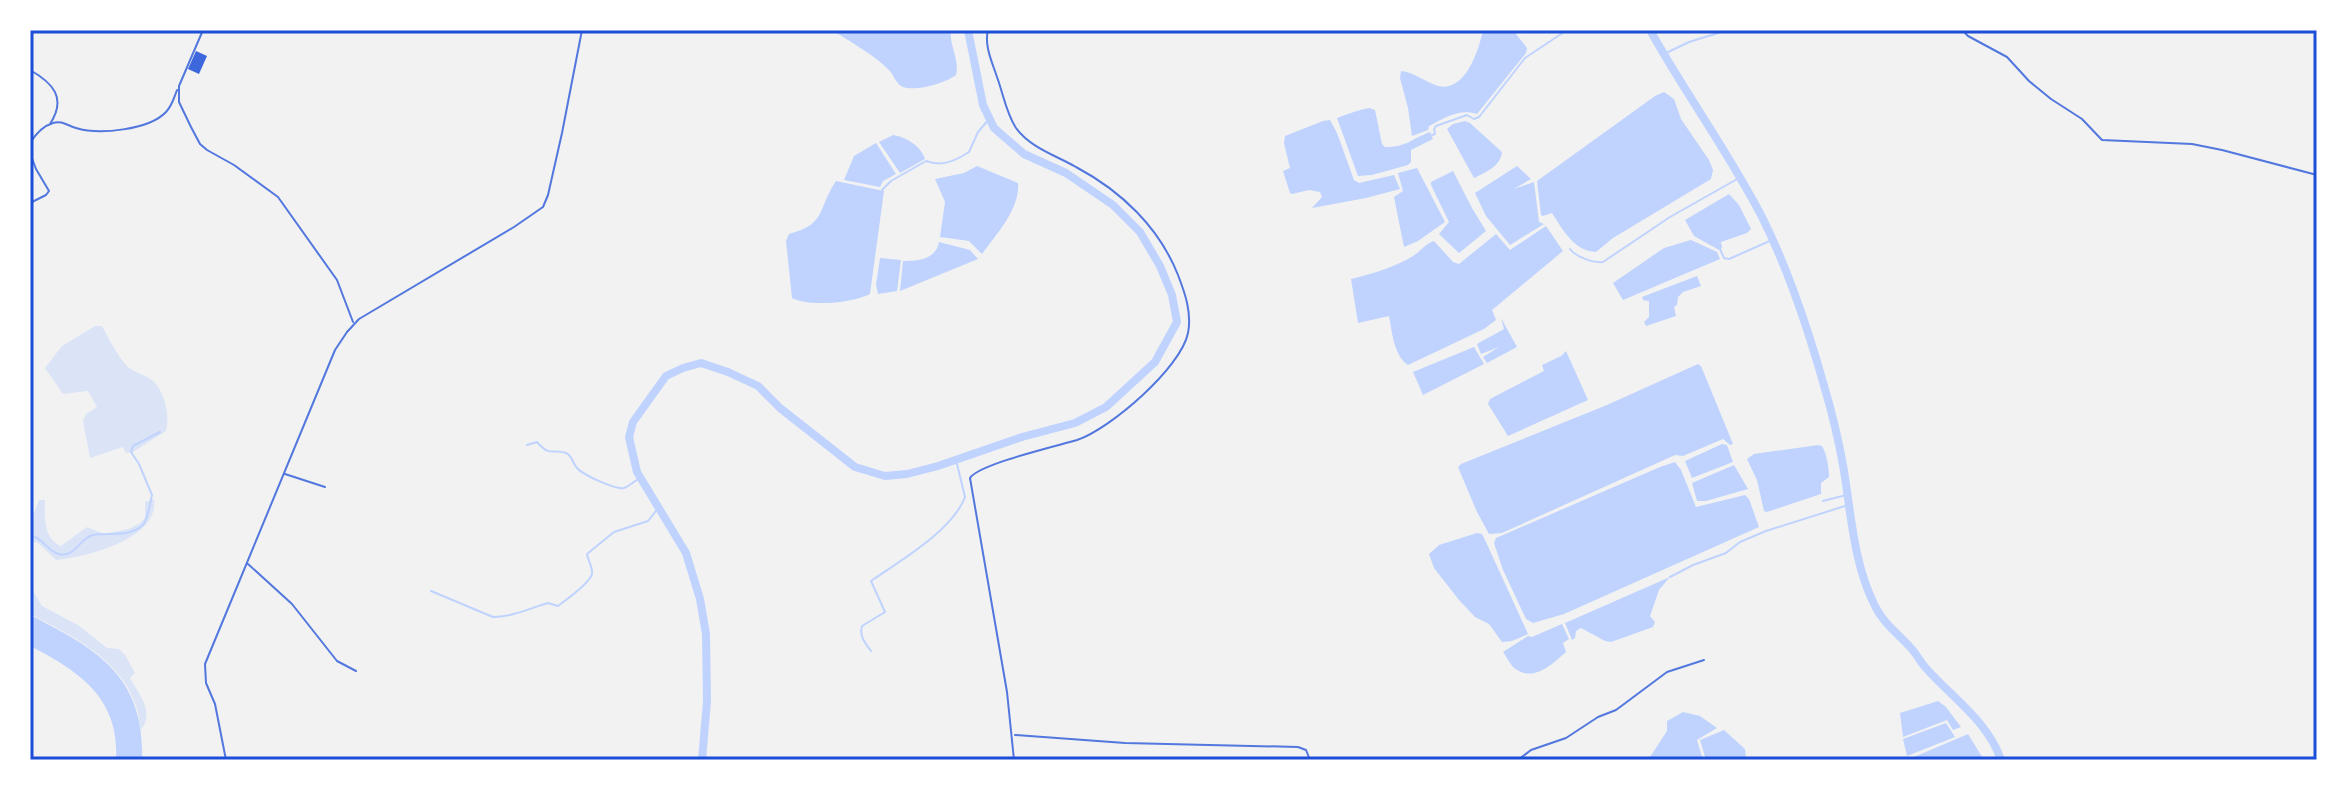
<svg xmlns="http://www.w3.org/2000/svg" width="2347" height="790" font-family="Arial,sans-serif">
	<rect width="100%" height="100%" fill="#f2f2f2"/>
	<path fill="#dbe4f7" d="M 95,326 L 102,326 C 109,339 116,353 126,365 C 133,373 146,374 154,382 C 165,393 170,416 166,431 L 133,452 L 126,453 L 123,447 L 90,458 L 83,421 L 86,414 L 97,407 L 88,391 L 63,394 L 45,368 L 62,346 Z
		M 154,499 C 160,539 86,557 56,560 L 37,542 L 30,543 L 30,523 L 39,500 L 45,500 C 44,516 44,540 61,546 L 87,527 L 104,534 L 129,529 L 140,523 L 145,518 L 145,502 Z
		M 30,586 L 42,606 L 78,625 L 107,648 L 119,649 L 125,655 L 135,673 L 130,678 C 139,695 155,711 141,730 C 139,722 139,713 136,706 C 121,659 71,635 30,614 Z"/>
	<path fill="#bfd3fe" d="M 832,30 L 951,30 C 949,46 960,60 956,75 C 946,83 912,93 901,86 C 896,83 894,76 890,71 C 876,56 849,41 832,30 Z
		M 1483,30 L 1513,30 L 1527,48 L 1526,53 L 1477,114 C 1460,108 1444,118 1429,126 L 1428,130 L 1412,136 L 1408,108 L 1400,78 L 1401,71 C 1414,72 1425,82 1438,86 C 1465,93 1479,50 1483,30 Z
		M 1664,92 L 1674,99 L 1681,119 L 1709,160 L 1713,170 L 1711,179 L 1613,238 L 1596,252 C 1574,251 1563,230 1552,213 L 1543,216 L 1541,215 L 1537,181 L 1655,96 Z
		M 1369,108 L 1375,110 L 1382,144 L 1385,147 C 1407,147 1411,139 1430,132 L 1433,139 L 1411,150 L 1411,162 L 1408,165 L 1372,175 L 1358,176 L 1337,118 C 1348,114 1358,110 1369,108 Z
		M 1330,120 L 1337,133 L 1354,180 L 1359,183 L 1394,175 L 1400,189 L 1366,198 L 1312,208 L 1322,197 L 1320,192 L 1309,190 L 1292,194 L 1290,193 L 1283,171 L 1290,168 L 1284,143 L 1285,136 L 1323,121 Z
		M 1465,121 L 1470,123 L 1502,152 C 1500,167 1486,172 1474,178 L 1447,129 L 1453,124 Z
		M 893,135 C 906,137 921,146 925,159 L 900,173 L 879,142 Z
		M 876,143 L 896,174 L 883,181 L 880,187 L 844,180 L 854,156 Z
		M 977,166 L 1018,183 C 1020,209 997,233 982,254 L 969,241 L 940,237 L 945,202 L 935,179 L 964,173 Z
		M 1517,166 L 1531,179 L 1514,189 L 1534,182 L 1539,222 L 1544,224 L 1510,245 L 1486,216 L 1475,193 Z
		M 1417,168 L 1445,222 L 1418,241 L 1404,247 L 1394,197 L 1403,191 L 1398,173 Z
		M 1453,171 L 1472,208 L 1486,231 L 1459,253 L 1439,234 L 1449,222 L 1431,185 L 1431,182 Z
		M 836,181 L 884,191 L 870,294 C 853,303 809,307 792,298 L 786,241 L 789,234 C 827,224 817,209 836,181 Z
		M 1729,194 L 1739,205 L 1751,229 L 1747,233 L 1721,242 L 1722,248 L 1719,250 L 1694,236 L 1685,220 Z
		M 1546,226 L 1563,251 L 1492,310 L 1496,320 L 1484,329 L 1408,365 C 1394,356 1392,332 1389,316 L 1358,323 L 1351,279 C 1372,274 1395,267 1413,256 C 1421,251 1425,244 1434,241 L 1453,262 L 1459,264 L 1496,234 L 1510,250 Z
		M 1691,240 L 1717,252 L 1720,259 L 1623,300 L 1613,283 L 1664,248 Z
		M 939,242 L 970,250 L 978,259 L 900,291 L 903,261 C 919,261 936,259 939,242 Z
		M 880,258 L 901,260 L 897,291 L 878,294 L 876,285 Z
		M 1697,276 L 1701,286 L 1683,292 L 1678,297 L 1677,305 L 1674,307 L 1676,316 L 1646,326 L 1644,322 L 1649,317 L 1649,301 L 1643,300 L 1642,297 Z
		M 1501,318 L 1517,347 L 1487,363 L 1483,357 L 1499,347 L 1481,354 L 1477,344 L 1504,329 Z
		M 1474,347 L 1484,364 L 1423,395 L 1413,372 Z
		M 1566,351 L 1588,400 L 1508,436 L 1488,404 L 1490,399 L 1544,371 L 1542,365 L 1561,356 Z
		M 1698,364 L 1701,366 L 1733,444 L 1730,445 L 1723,439 L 1683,456 L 1675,455 L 1502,533 L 1489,534 L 1477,512 L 1458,467 L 1461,464 L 1607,405 Z
		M 1722,444 L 1727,445 L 1733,462 L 1692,478 L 1685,461 Z
		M 1818,445 L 1822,446 C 1827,455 1829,467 1829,477 L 1821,483 L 1821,494 L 1767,512 L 1764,511 L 1757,480 L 1747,459 L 1754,454 Z
		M 1675,462 L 1681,470 L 1696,507 L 1745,495 L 1749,499 L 1759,527 L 1564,614 L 1533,623 L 1526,619 L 1503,570 L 1494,543 L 1496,538 L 1660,467 Z
		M 1734,465 L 1748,489 L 1706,501 L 1697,501 L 1692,483 Z
		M 1477,533 L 1482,534 L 1486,542 L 1528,634 L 1512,641 L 1502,642 L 1489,624 L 1475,617 L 1459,600 L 1434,568 L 1429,554 L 1439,545 Z
		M 1670,577 L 1659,590 L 1650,616 L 1655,622 L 1653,627 L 1611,642 L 1605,641 L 1581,628 L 1576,631 L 1575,638 L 1572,640 L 1565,623 Z
		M 30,615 C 97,649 145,676 142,760 L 116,760 C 120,698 79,671 30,646 Z
		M 1562,624 L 1569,639 L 1563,643 L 1566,652 C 1552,664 1534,683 1514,668 C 1509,663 1507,657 1503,652 L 1528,636 L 1532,637 Z
		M 1938,701 L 1946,707 L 1961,727 L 1953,730 L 1947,720 L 1903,737 L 1900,713 Z
		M 1683,712 L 1700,716 L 1717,728 L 1697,740 L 1703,760 L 1648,760 L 1667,731 L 1667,721 Z
		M 1946,723 L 1955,737 L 1907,756 L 1903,739 Z
		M 1724,730 L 1745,749 L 1746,760 L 1706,760 L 1700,740 Z
		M 1968,734 L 1984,760 L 1907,760 Z"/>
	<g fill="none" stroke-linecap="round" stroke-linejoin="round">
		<path stroke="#bfd3fe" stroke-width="2" d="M 1664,54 L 1689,42 L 1728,30
			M 1432,135 L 1435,134 L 1434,129 L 1436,126 L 1467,115 L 1474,119 L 1479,117 L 1525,58 L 1567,30
			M 882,190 L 891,181 L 926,161 C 942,167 955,161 969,152 L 978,132 L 989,119
			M 1570,249 C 1576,257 1593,263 1603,262 L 1670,217 L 1739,178
			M 1720,249 L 1724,258 L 1729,259 L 1772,240
			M 527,445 L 537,442 C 551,458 552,448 566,453 C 572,455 573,464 577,468 C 583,475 616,490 624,488 C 630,486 636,480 641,477
			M 1823,501 L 1846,495
			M 30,535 C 44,539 45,548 56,553 C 74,561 79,538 93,535 C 109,532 129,538 143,525 C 148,519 150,503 152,495 L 139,464 L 131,452 L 133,446 L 160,432
			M 1670,577 L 1693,565 L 1726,553 L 1740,542 L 1766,531 L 1848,505
			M 431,591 L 493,617 C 512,617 531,608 548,603 L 558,606 C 566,600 590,583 592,574 C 593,567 588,561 587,554 L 614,532 L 648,521 L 659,507
			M 871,651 C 865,643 859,636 862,626 L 885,612 L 871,581 C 900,561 953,530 965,497 L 956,460"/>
		<path stroke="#bfd3fe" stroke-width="8" d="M 1650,30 C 1685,93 1729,153 1762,217 C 1788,269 1807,326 1823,382 C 1831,409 1838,437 1843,465 C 1851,511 1853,563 1875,606 C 1883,623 1898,634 1910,647 C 1916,653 1919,660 1925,667 C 1950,696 1988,721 2001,760
			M 702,760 L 707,701 L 706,634 L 700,599 L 686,553 L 637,472 L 629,437 L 633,422 L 666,376 L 683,368 L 701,363 L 728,372 L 758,386 L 780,408 L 855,467 L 885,476 L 907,474 L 938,466 L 1022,437 L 1075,423 L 1106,407 L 1155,362 L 1177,322 L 1172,295 L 1160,266 L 1140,232 L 1113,205 L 1066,173 L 1024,154 L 994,128 L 983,105 L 968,30"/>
	</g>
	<path fill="#3d67dc" d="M 196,51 L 207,56 L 199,74 L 188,69 Z"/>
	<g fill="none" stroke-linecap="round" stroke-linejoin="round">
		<path stroke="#5277de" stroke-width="2" d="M 203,30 L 179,86 L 179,102 L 191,127 L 200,144 L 207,150 L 234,165 L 278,197 L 337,280 L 353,322
			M 988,30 C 984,45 992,62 997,77 C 1003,93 1006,113 1016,128 C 1031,148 1055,155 1076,167 C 1121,191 1159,227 1178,275 C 1185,293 1192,313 1188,333 C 1181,368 1110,429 1077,440 C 1057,446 979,464 970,478 L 1007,692 L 1014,760
			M 1962,30 L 1968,36 L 2007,57 L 2029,81 L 2051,99 L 2082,119 L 2102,140 L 2192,144 L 2222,150 L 2317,175
			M 30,70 C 53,83 67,98 50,124
			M 30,143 C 35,135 43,126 53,123 C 62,120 68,126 76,128 C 99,135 149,130 166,112 C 172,106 174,98 177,90
			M 30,153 L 36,169 L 49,191 L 46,195 L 30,203
			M 285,474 L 325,487
			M 248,564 L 292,604 L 337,661 L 356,671
			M 1015,735 L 1125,743 L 1298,747 L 1306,750 L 1310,760
			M 226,760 L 215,704 L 206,683 L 205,664 L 335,350 L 347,332 L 359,319 L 514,227 L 543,207 L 548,195 L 562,133 L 582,30
			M 1518,760 L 1531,750 L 1566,738 L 1598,717 L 1616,710 L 1667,672 L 1704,660"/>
	</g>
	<rect width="2347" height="790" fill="none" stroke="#ffffff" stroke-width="64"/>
	<rect x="32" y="32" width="2283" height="726" fill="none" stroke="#1d4ed8" stroke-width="3"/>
</svg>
